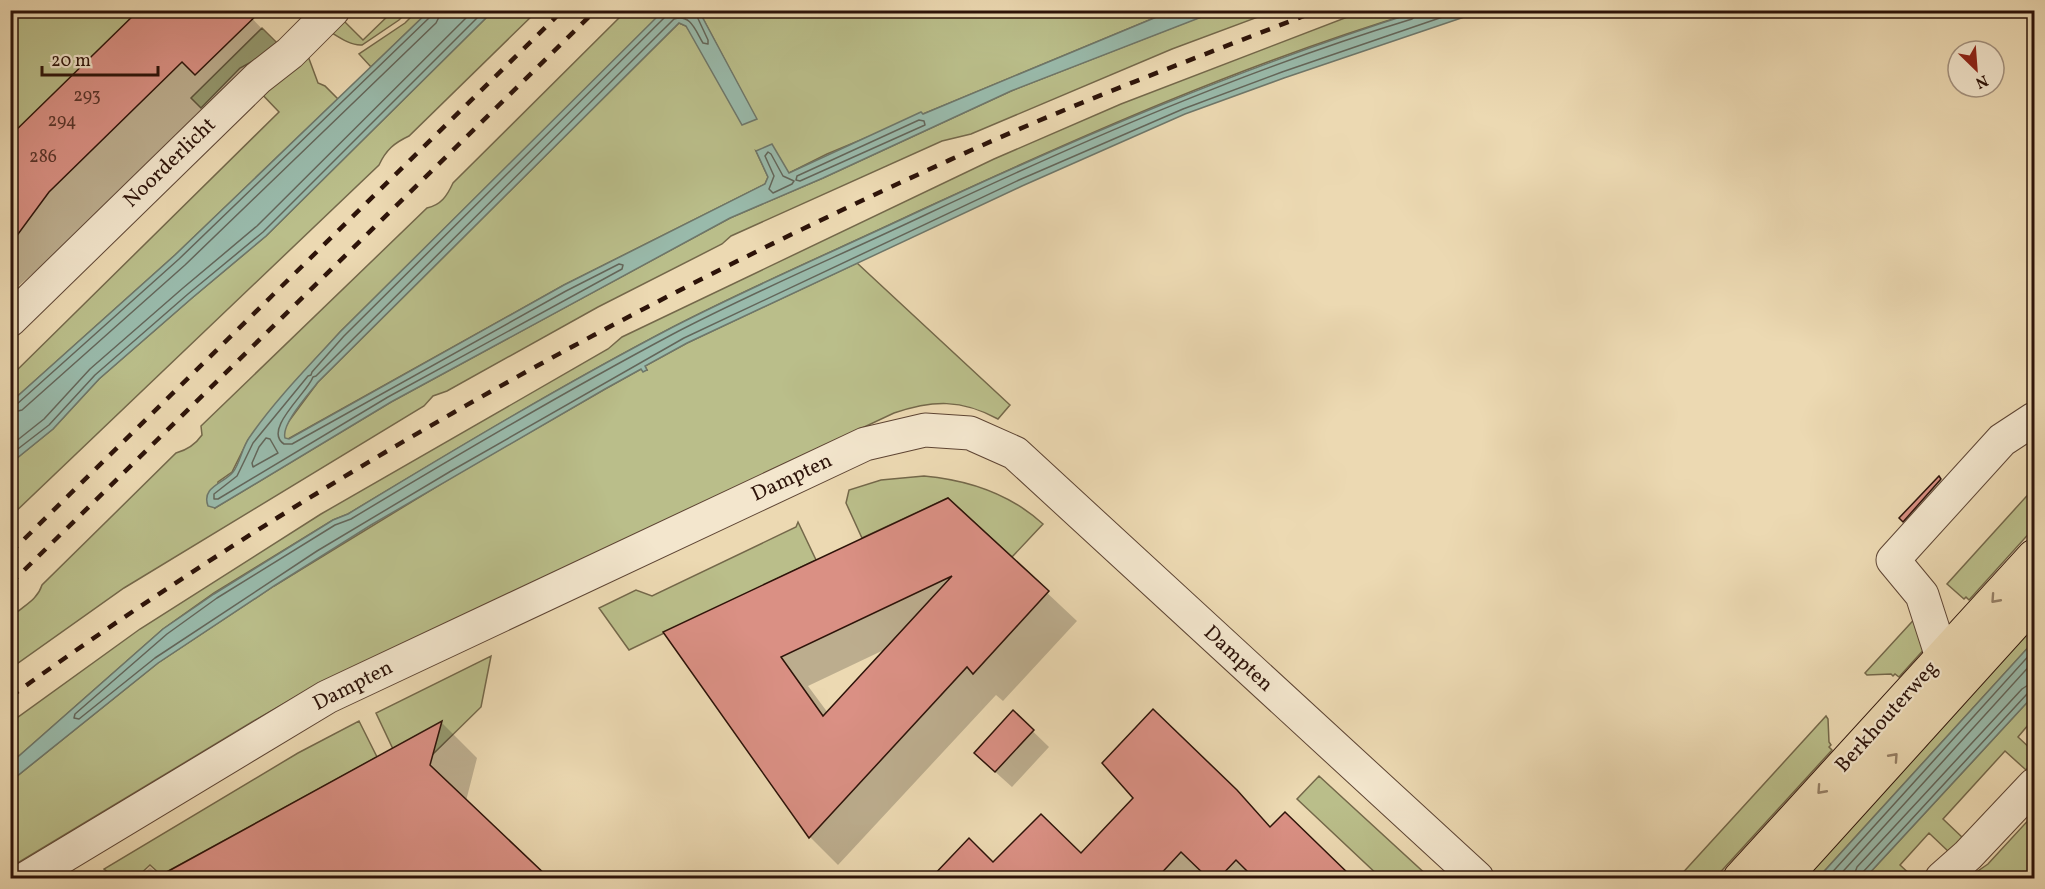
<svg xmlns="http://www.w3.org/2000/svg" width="2045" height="889" font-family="Vollkorn,serif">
	<rect width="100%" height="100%" fill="#ecd9b2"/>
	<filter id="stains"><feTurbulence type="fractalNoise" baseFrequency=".00333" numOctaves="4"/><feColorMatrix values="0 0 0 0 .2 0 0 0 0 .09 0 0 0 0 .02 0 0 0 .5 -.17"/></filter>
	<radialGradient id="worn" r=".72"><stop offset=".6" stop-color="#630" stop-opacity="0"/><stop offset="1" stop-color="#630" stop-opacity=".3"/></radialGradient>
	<path fill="#babe8a" stroke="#74684a" stroke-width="1.5" d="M 11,11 L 130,11 L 134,15 L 11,145 Z
		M 393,11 L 408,11 L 399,20 L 362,45 C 352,46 340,38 332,33 L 343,20 L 363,40 Z
		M 417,11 L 429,11 L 371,67 L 359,54 L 405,23 Z
		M 493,11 L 537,11 L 409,136 C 394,143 386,150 379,165 L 11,516 L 11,463 L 53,429 L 99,379 L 192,298 L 266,236 Z
		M 626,11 L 664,11 L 340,332 L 291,386 L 248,440 L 232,472 L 218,482 L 215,508 L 391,402 L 730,218 L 823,178 L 1011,91 L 1200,17 L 1217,11 L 1274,11 L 1172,49 L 971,134 L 942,141 L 731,236 L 722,244 L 598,307 L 447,391 L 433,396 L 424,406 L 124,588 L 11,668 L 11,618 C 22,606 37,601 42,585 L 176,453 C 187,450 195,445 202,435 L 201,426 L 427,208 C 441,205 447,196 453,183 Z
		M 699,11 L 1171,11 L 827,154 L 789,173 L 756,151 L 768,177 L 765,184 L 564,285 L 288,439 L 285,439 L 283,435 L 286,425 L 318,382 L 679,23 L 686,26 L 756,119 Z
		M 1363,11 L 1419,11 C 1248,62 1083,135 921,210 C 839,249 754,285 673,327 C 562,385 455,450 348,514 L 333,520 L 214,593 L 163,629 L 11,763 L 10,723 L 140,629 L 321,514 L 608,349 L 622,337 L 994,159 L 1121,104 Z
		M 262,28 L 278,44 L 264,55 L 240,68 L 201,108 L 191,98 Z
		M 308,56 L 318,83 L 325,86 L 338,99 L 175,255 L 11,402 L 11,376 L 279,112 L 259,91 Z
		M 857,263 L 1010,405 L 998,419 C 961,399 933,400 894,413 L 360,664 L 306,691 L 252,722 L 11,867 L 11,781 L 158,663 L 274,586 L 454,476 L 605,389 L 641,369 L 647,370 L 645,366 L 687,343 Z
		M 924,476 C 968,480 1009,493 1043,524 L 1012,557 L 948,498 L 862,538 L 846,503 L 849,490 L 881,480 Z
		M 2034,488 L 2034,528 L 1969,600 L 1966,597 L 1964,599 L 1947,584 Z
		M 798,522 L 816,560 L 629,650 L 599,608 L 636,590 L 652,596 L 796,527 Z
		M 1920,613 L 1928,645 L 1899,677 L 1895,674 L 1893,676 L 1891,674 L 1867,675 L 1865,673 Z
		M 2034,620 L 2034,641 L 1818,878 L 1798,878 Z
		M 491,656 L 481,707 L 433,754 L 420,734 C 410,738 403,745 393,749 L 376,713 Z
		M 2034,695 L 2034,718 L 2018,737 L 2034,752 L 2034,760 L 2026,770 L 2005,751 L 1943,819 L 1963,838 L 1950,853 L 1929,833 L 1900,865 L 1914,878 L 1865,878 Z
		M 1826,716 L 1828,719 L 1829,742 L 1831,745 L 1829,747 L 1832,750 L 1715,878 L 1678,878 Z
		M 359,721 L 377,757 L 161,875 L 150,865 L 136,878 L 115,878 L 104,869 L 298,753 Z
		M 1319,776 L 1430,878 L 1381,878 L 1297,799 Z
		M 2034,814 L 2034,878 L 1966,878 L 1970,874 L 1972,875 L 1988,864 Z"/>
	<path fill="#99baab" stroke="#6e776a" stroke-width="1.5" d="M 664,10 L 699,11 L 757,119 L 742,125 L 686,26 L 679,23 L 318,382 C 309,394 281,424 285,438 L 289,439 L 564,285 L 765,184 L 768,177 L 756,151 L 772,144 L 789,173 L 921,112 L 923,114 L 1171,11 L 1217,11 L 1011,91 L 823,178 L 730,218 L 391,402 L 215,508 L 208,506 C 201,487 223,484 233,472 C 240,463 242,448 249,438 C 275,400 309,366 340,332 Z
		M 429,11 L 493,11 L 266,236 L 192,298 L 99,379 L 53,429 L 11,463 L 11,402 L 175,255 Z
		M 1419,11 L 1482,11 L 1284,78 L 1185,114 L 1022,186 L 687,343 L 645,366 L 647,370 L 643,372 L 641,369 L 605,389 L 371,525 L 274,586 L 158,663 L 11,781 L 11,763 L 163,629 L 214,594 L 333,520 L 348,514 C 455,449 562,385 673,327 C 751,287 832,252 911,215 C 1076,138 1245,66 1419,11 Z
		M 2034,641 L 2034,695 L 1865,878 L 1818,878 Z"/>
	<path fill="#0003" fill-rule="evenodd" d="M 132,10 L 244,10 L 288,56 L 10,293 L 10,139 L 136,15 Z
		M 1939,478 L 1948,488 L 1911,528 L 1901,518 Z
		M 948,500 L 1077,621 L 1003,701 L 996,695 L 838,865 L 810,837 L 665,633 ZM 888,648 L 828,713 L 808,686 Z
		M 1013,712 L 1049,747 L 1012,787 L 992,769 Z
		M 442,723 L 477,758 L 466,801 L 548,878 L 139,878 L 150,867 L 161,877 Z
		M 1236,792 L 1271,828 L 1352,878 L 1210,878 L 1205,874 L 1201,878 L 932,878 L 994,864 L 1081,855 Z"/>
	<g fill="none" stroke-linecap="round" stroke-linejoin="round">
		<path stroke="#63665a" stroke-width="1.5" d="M 667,10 L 665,17 L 344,336 L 312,372 L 311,375 L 308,376 L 253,443 L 237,476 L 214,494 L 214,499 L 218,499 L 388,397 L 622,269 L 623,265 L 619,264 L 566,291 L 292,444 L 284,444 C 262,430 308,392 313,377 L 316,376 L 674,19 C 691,13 696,32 703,43 L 708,44 L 708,40 L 694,10
			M 1417,10 L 1416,16 L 1412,19 C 1245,70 1082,141 925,215 C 841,255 755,291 673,334 C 564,392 457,455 351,519 L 335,525 L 217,598 L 167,634 L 75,714 L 74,718 L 79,719 L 155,658 L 317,551 L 451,471 L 684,338 L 1019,180 L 1183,109 L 1282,72 L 1463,10
			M 919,120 L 924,121 L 925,125 L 800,181 L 796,180 L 797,176 Z
			M 768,152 L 771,154 L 783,176 L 794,181 L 792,184 L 773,193 L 769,189 L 774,176 L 765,156 Z
			M 10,406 L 17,404 L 179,259 L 430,17 L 432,10
			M 10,413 L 22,410 L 185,265 L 436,23 L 439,17 L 440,10
			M 266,438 L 270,439 L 278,453 L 253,467 L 252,463 L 259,447 Z
			M 10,446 L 44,419 L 90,369 L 183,288 L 257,226 L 474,10
			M 10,455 L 49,425 L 95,375 L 188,294 L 263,232 L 485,10
			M 1827,878 L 2034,650
			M 1837,878 L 2034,661
			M 1853,878 L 1857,867 L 2022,689 L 2028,685 L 2034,684
			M 1861,878 L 1863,872 L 2027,694 L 2034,692"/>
	</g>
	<path fill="#da9084" stroke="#2d1309" stroke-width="1.5" fill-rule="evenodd" d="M 139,10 L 262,10 L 195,75 L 182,62 L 49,192 L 10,245 L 10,136 Z
		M 1939,476 L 1941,479 L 1903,522 L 1899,518 Z
		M 948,498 L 1049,591 L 973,674 L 967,667 L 809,838 L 663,632 ZM 952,576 L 823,716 L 781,657 Z
		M 1153,709 L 1237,790 L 1270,827 L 1285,812 L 1354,879 L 1255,879 L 1236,860 L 1218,879 L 1209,879 L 1181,852 L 1156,879 L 930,879 L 969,838 L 993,862 L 1041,814 L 1081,853 L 1133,798 L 1102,763 Z
		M 1013,710 L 1034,730 L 995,772 L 974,753 Z
		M 442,721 L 430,765 L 550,879 L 154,879 Z"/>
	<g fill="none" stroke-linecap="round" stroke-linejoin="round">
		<g stroke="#5d4433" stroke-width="35">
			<path id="minor" d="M 10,320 L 258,78 L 290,53 L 333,10
				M 1942,657 L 1922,595 L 1893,560 L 2002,440 L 2034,419
				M 27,878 L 327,697 L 865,444 L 925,430 L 970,433 L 1015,453 L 1477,878
				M 1942,878 L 1968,855 L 2034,785"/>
		</g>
		<g stroke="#2d1309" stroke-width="35">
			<path id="major" d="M 1740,878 L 2034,556
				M 1784,878 L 2034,602"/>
		</g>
		<use href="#minor" stroke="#f3e6cd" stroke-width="33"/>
		<use href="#major" stroke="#ecd9b2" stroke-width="33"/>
		<path stroke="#2d1309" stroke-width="4.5" stroke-dasharray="10 10" stroke-linecap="butt" d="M 10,553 L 563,10
			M 10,584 L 596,10
			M 10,697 C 311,480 636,301 974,149 C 1087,98 1204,55 1319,10"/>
	</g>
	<defs><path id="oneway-chevron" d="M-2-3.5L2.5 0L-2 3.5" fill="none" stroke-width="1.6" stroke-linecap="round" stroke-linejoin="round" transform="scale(1.5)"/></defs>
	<g stroke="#968066">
		<use href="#oneway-chevron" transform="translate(1995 599) rotate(132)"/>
		<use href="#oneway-chevron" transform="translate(1894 757) rotate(-48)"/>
		<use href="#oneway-chevron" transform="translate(1821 790) rotate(132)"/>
	</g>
	<g text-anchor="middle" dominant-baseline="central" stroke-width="4.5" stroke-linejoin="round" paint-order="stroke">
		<g font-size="18" fill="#583228">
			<text x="87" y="96">293</text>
			<text x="62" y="121">294</text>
			<text x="43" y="157">286</text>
		</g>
		<g font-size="21" fill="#2d1309" stroke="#f3e6cd">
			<text transform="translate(170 163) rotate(-44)">Noorderlicht</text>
			<text transform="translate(792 478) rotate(-25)">Dampten</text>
			<text transform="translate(1238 659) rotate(43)">Dampten</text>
			<text transform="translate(353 686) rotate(-27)">Dampten</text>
			<text transform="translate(1887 717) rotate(-48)">Berkhouterweg</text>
		</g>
	</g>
	<rect width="2045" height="889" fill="none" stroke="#ecd9b2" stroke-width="36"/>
	<rect x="12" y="12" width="2021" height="865" fill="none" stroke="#2d1309" stroke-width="3"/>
	<rect x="18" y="18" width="2009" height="853" fill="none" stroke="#2d1309" stroke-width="1.5"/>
	<g transform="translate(1976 69) rotate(155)"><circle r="28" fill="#f3e6cd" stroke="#a4927f" stroke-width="1.5"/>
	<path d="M0-4.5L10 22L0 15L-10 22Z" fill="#8f2418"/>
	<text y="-9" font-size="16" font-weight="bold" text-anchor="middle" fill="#2d1309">N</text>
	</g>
	<path d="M42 66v9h116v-9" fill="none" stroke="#2d1309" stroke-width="3"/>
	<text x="51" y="66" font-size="18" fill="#2d1309" stroke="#f3e6cd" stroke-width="4.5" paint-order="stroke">20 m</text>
	<rect width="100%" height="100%" filter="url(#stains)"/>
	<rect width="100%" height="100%" fill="url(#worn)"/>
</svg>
